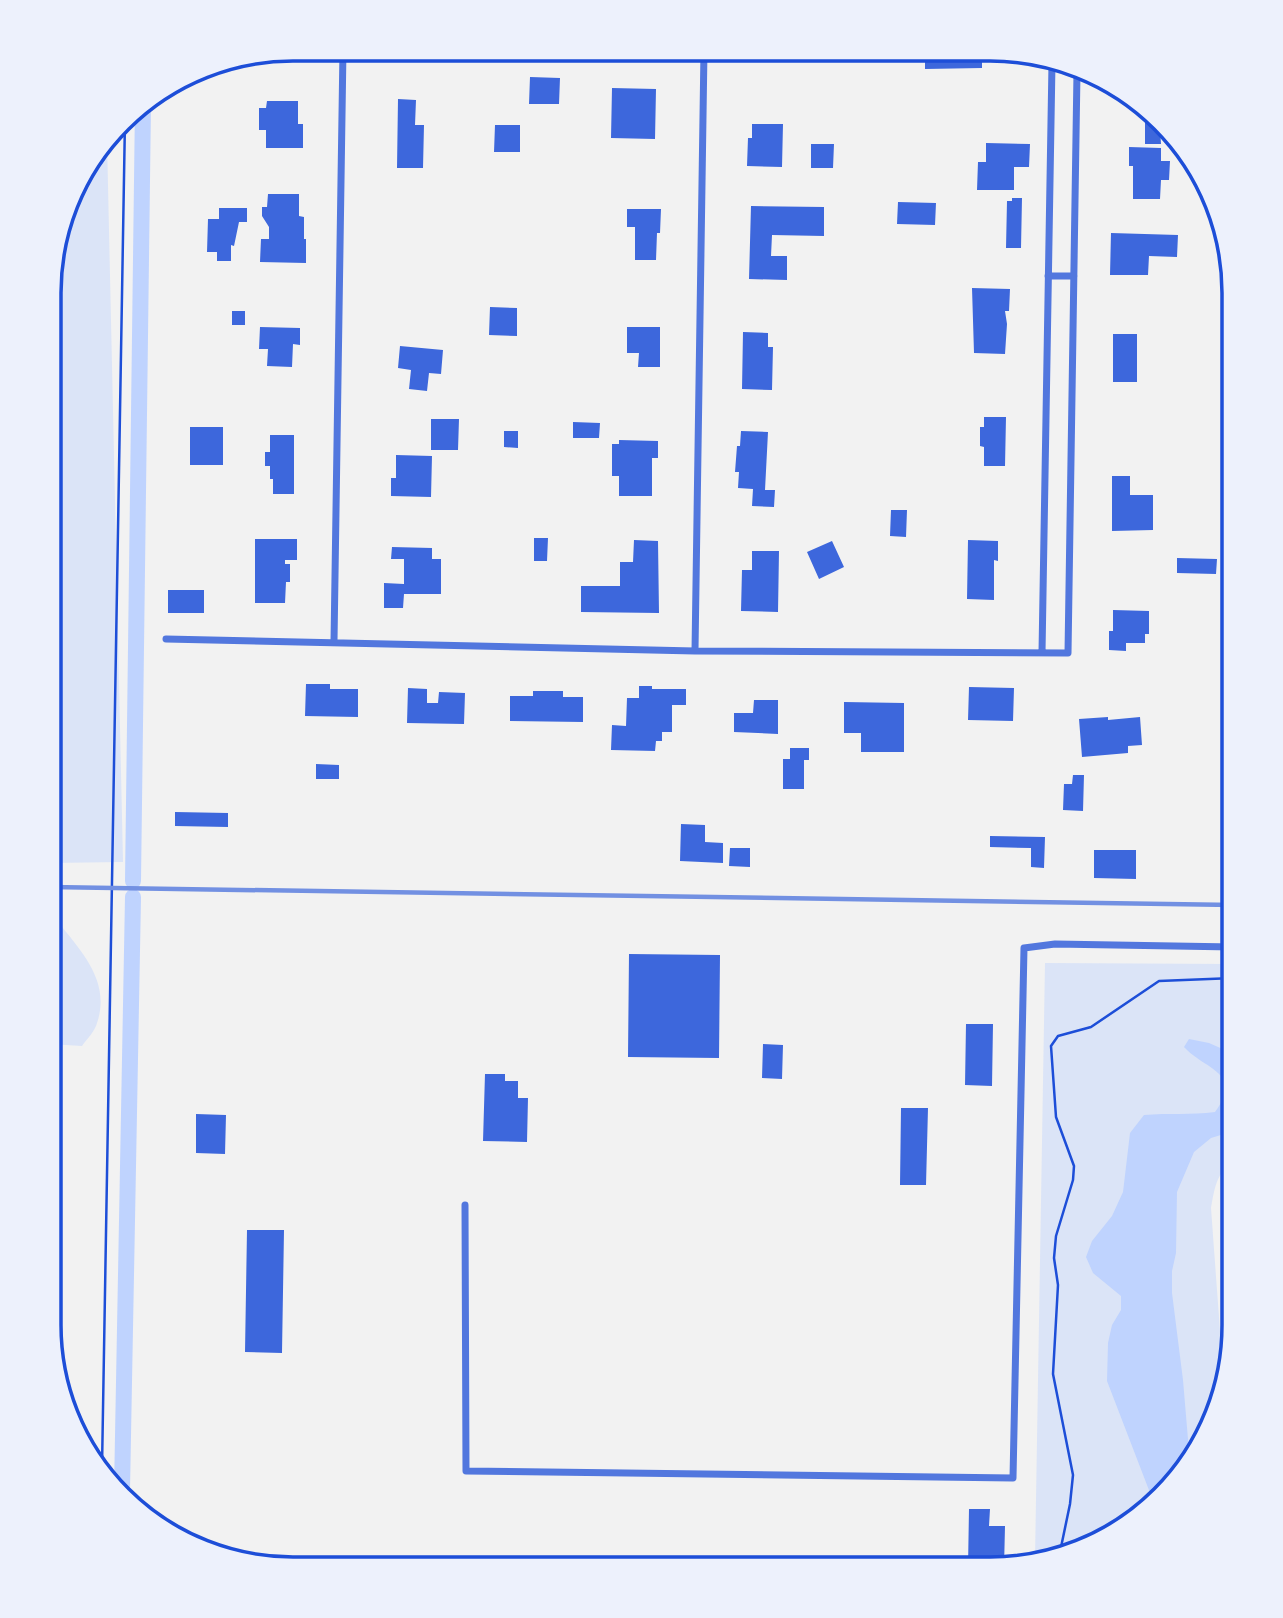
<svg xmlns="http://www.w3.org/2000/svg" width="1283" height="1618" font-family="'Golos Text',sans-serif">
	<rect width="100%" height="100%" fill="#f2f2f2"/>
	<path fill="#dbe4f7" d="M 107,140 L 123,862 L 50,863 L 51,261 L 82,172 Z
		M 50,922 L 58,922 C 82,952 111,982 97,1023 C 95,1031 87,1039 82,1046 L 50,1044 Z
		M 1045,963 L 1234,964 L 1234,1164 C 1216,1170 1214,1192 1211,1208 L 1223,1372 L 1193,1460 L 1111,1536 L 1035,1559 Z"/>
	<path fill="#bfd3fe" d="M 1189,1039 L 1209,1043 L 1234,1054 L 1234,1131 L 1211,1138 L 1194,1152 L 1177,1192 L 1176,1253 L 1172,1271 L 1172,1293 L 1183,1380 L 1190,1463 L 1152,1498 L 1107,1381 L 1108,1343 L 1112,1325 L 1121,1310 L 1121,1296 L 1093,1273 L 1086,1257 L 1092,1241 L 1112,1216 L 1123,1192 L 1130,1133 L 1144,1115 C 1168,1113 1191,1115 1215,1112 C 1244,1072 1205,1070 1184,1047 Z"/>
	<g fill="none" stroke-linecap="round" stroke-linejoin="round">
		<path stroke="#bfd3fe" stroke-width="16" d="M 133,881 L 143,103
			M 122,1490 L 133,897"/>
	</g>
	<path fill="#3d67dc" d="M 925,51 L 982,51 L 982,68 L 925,69 Z
		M 530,77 L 560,78 L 559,104 L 529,104 Z
		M 612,88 L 656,89 L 655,139 L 611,138 Z
		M 398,99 L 416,100 L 415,125 L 424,125 L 423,168 L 397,168 Z
		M 267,101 L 298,101 L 298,124 L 303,124 L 303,148 L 266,148 L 266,130 L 259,130 L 259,108 L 266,108 Z
		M 1145,118 L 1152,118 L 1160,128 L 1161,144 L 1145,144 Z
		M 752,124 L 783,124 L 782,167 L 747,166 L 748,138 L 752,138 Z
		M 495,125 L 520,125 L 520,152 L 494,152 Z
		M 986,143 L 1030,144 L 1029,167 L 1014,167 L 1014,190 L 977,190 L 978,162 L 986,162 Z
		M 811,144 L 834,144 L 833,168 L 811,168 Z
		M 1129,147 L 1161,148 L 1161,161 L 1170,161 L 1169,180 L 1161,180 L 1160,199 L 1133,199 L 1133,166 L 1129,166 Z
		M 268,194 L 299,194 L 299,216 L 304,217 L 304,239 L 306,239 L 306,263 L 260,262 L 261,239 L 269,239 L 269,227 L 262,216 L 262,207 L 267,207 Z
		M 1012,198 L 1022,198 L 1021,248 L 1006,248 L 1007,201 L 1012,201 Z
		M 898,202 L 936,203 L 935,225 L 897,224 Z
		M 751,206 L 824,207 L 824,236 L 772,235 L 771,256 L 787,256 L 787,280 L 749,279 Z
		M 219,208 L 247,208 L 247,222 L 239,222 L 234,246 L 231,245 L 231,261 L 217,261 L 217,252 L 207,252 L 208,219 L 219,219 Z
		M 627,209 L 661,209 L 660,233 L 657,233 L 656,260 L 635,260 L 635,227 L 627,227 Z
		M 1111,233 L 1178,235 L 1177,257 L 1149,256 L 1148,275 L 1110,275 Z
		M 972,288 L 1010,289 L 1009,311 L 1005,311 L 1007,324 L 1005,354 L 974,353 Z
		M 490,307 L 517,308 L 517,336 L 489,335 Z
		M 232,311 L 245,311 L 245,325 L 232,325 Z
		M 260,327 L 300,328 L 300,345 L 293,344 L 292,367 L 267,366 L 268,349 L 259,349 Z
		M 627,327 L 660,327 L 660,367 L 638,367 L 639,353 L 627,353 Z
		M 743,332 L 768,333 L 768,347 L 773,347 L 772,390 L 742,389 Z
		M 1113,334 L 1137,334 L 1137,382 L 1113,382 Z
		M 400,346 L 443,350 L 441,374 L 429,373 L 427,391 L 409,389 L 411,370 L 398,368 Z
		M 984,417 L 1006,417 L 1005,466 L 984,466 L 984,447 L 980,446 L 980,427 L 984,427 Z
		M 431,419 L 459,419 L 458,450 L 431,450 Z
		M 573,422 L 600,423 L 599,438 L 573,438 Z
		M 190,427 L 223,427 L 223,465 L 190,465 Z
		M 504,431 L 518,431 L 518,448 L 504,447 Z
		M 741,431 L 768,432 L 765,490 L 775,490 L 774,507 L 752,506 L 753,489 L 738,488 L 739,472 L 735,472 L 737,446 L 740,446 Z
		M 270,435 L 294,435 L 294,494 L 273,494 L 273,479 L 270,479 L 270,466 L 265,466 L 265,452 L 270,452 Z
		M 619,440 L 658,441 L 658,458 L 652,458 L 652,496 L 619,496 L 619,476 L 612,476 L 612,444 L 619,444 Z
		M 396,455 L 432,456 L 431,497 L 391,496 L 391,478 L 396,478 Z
		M 1112,476 L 1130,476 L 1130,495 L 1153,495 L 1153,530 L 1112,531 Z
		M 891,510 L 907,510 L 906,537 L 890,536 Z
		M 534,538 L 548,538 L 547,561 L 534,561 Z
		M 255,539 L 297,539 L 297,560 L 285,560 L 285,564 L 290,564 L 290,582 L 286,582 L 285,603 L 255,603 Z
		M 634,540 L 658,541 L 659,613 L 581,612 L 581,586 L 620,586 L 620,562 L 633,562 Z
		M 968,540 L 998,541 L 998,561 L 994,560 L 994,600 L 967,599 Z
		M 832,541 L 844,567 L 819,579 L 807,552 Z
		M 392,547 L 432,548 L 432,559 L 441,559 L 441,594 L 404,594 L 403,608 L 384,608 L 384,583 L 404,584 L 404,559 L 391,559 Z
		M 752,551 L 779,551 L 778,612 L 741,611 L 742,570 L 752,570 Z
		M 1177,558 L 1217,559 L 1216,574 L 1177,573 Z
		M 168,590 L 204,590 L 204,613 L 168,613 Z
		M 1113,610 L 1149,611 L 1149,634 L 1145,634 L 1145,643 L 1126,643 L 1126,651 L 1109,650 L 1109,631 L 1113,631 Z
		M 306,684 L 330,684 L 330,689 L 358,689 L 358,717 L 305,716 Z
		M 639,686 L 652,686 L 652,689 L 686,689 L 686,705 L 672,705 L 672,732 L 662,732 L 662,741 L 656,741 L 655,751 L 611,750 L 612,725 L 626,726 L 627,698 L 639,698 Z
		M 969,687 L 1014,688 L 1013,721 L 968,720 Z
		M 408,688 L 427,689 L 427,703 L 438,703 L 439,692 L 465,693 L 464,724 L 407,723 Z
		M 533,691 L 563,691 L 563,697 L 583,697 L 583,722 L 510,721 L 510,696 L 533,696 Z
		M 754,700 L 778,700 L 778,734 L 734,732 L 734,713 L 753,713 Z
		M 844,702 L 904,703 L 904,752 L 861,752 L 861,733 L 844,733 Z
		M 1108,717 L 1108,720 L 1140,717 L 1142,745 L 1128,746 L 1128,753 L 1082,757 L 1079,719 Z
		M 790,748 L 809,748 L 809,760 L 804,760 L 804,789 L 783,789 L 783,759 L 790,759 Z
		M 316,764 L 339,765 L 339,779 L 316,779 Z
		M 1073,775 L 1084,775 L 1083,811 L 1063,810 L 1064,784 L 1072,784 Z
		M 175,812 L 228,813 L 228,827 L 175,826 Z
		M 681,824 L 705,825 L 705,842 L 723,843 L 723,863 L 680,861 Z
		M 990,836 L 1045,837 L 1044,868 L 1031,867 L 1031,848 L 990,847 Z
		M 730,848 L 750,848 L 750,867 L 729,866 Z
		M 1094,850 L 1136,850 L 1136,879 L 1094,878 Z
		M 629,954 L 720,955 L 719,1058 L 628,1057 Z
		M 966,1024 L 993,1024 L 992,1086 L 965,1085 Z
		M 763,1044 L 783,1045 L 782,1079 L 762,1078 Z
		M 485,1074 L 505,1074 L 505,1081 L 518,1081 L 518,1098 L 528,1098 L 527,1142 L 483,1141 Z
		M 901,1108 L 928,1108 L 926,1185 L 900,1185 Z
		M 196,1114 L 226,1115 L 225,1154 L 196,1153 Z
		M 247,1230 L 284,1230 L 282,1353 L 245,1352 Z
		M 969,1509 L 990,1509 L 989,1526 L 1005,1526 L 1004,1568 L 968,1568 Z
		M 519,1562 L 557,1563 L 557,1568 L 519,1568 Z"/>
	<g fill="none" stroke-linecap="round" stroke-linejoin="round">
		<path stroke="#1d4ed8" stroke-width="2.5" d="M 102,1468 L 125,119
			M 1060,1552 L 1070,1504 L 1073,1475 L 1053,1374 L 1058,1285 L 1054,1258 L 1056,1236 L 1073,1180 L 1074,1166 L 1056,1117 L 1051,1046 L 1058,1036 L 1091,1027 L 1159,981 L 1234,978"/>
		<path stroke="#5277de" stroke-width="7" d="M 1048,276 L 1074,276
			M 166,639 L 695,651 L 1068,653 L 1077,72
			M 334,642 L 343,49
			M 695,651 L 704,50
			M 1042,653 L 1052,63
			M 465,1205 L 466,1471 L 1013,1478 L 1024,948 L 1055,944 L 1234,947"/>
		<path stroke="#7290e2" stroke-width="4.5" d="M 50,887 L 1234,905"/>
	</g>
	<path d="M0 0H1283V1618H0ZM293 61H990A232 232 0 0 1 1222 293V1325A232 232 0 0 1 990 1557H293A232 232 0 0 1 61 1325V293A232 232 0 0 1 293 61Z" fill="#edf1fc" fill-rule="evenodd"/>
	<path fill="none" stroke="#1d4ed8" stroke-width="3.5" d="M293 61H990A232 232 0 0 1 1222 293V1325A232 232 0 0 1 990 1557H293A232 232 0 0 1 61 1325V293A232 232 0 0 1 293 61Z"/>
</svg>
